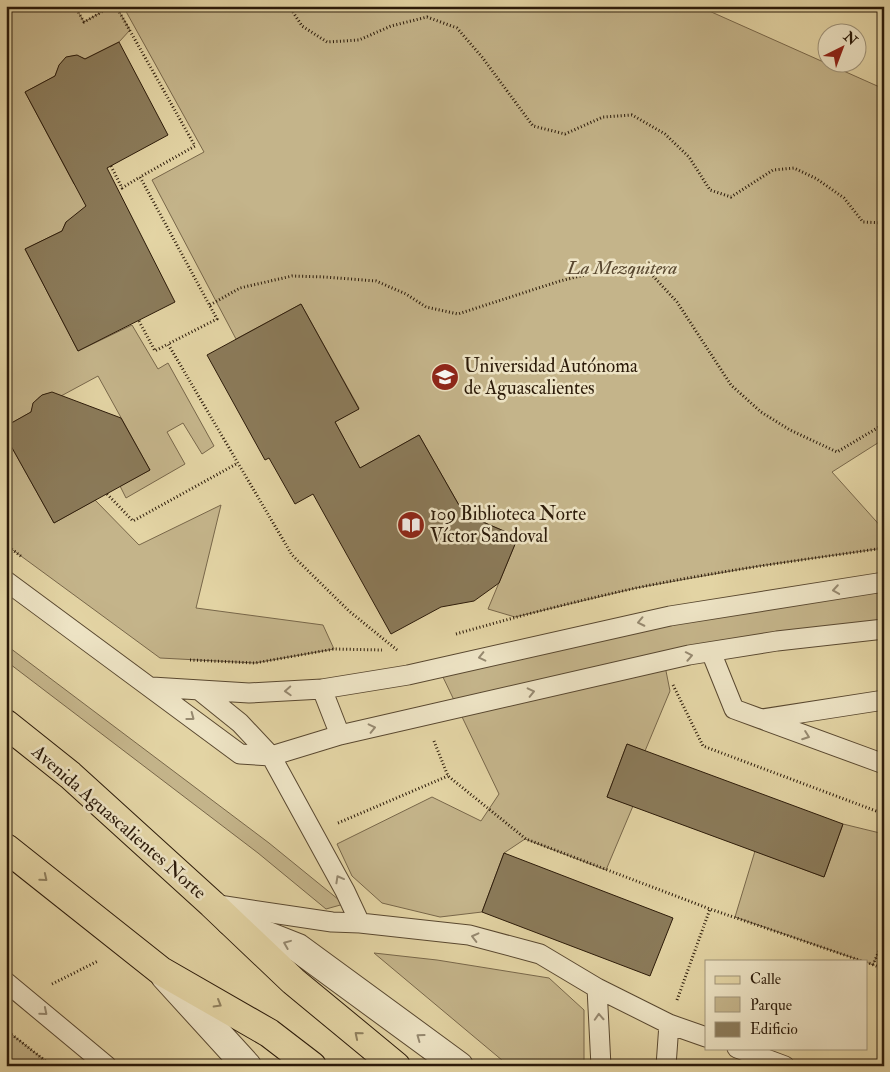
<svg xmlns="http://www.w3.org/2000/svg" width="890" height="1072" font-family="'IM FELL Double Pica',serif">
	<rect width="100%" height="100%" fill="#e3d4a4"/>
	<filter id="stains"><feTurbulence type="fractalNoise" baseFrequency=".004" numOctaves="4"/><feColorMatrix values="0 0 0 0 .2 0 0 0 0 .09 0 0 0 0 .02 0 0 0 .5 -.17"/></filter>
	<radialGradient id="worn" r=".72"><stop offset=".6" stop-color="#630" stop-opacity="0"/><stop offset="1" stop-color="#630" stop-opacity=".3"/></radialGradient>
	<path fill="#c4b48a" stroke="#78674a" d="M 6,6 L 75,6 L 84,22 L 112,6 L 116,6 L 130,30 L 119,42 L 85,59 C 67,51 61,60 55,76 L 25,92 L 74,184 L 123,199 L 66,222 L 62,231 L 25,249 L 78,351 L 132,325 L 158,369 L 168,363 L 214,446 L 202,454 L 183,423 L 167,432 L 185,464 L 126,498 L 120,486 L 150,470 L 98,376 L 61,396 C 45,390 35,396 31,412 L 6,426 Z
		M 123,6 L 698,6 L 884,89 L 884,439 L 832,472 L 884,530 L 884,548 L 759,566 L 636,588 L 515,617 L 488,609 L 518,537 L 464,514 L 419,435 L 360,468 L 335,422 L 359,408 L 301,304 L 236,339 L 152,180 L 204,152 Z
		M 6,437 L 54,523 L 95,500 L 139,545 L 221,505 L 196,608 L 323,625 L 334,649 L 255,663 L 160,658 L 6,545 Z
		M 884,591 L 884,622 L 663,656 L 670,691 L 645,751 L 627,744 L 607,797 L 633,806 L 606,870 L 525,839 L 504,853 L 482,912 L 440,917 L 382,903 L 352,876 L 337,844 L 432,797 L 481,821 L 499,794 L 441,673 L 672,622 Z
		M 6,645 L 269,843 L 344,904 L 326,909 L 258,853 L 6,661 Z
		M 843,824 L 884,834 L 884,939 L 873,965 L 866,962 L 866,961 L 862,961 L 735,917 L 755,851 L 824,877 Z
		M 374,953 L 437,960 L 549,978 L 584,1010 L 584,1066 L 509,1066 Z
		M 6,1030 L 52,1066 L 6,1066 Z"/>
	<path fill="#8b7b5a" stroke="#2b1a09" d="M 119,42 L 168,135 L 107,168 L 175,302 L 78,351 L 25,249 L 62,231 L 66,222 L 86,206 L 25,92 L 55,76 L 59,65 L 66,57 L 77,55 L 85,59 Z
		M 301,304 L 359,409 L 335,422 L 360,468 L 419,435 L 464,514 L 518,537 L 499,583 L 474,601 L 441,607 L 391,634 L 313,494 L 295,504 L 269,458 L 265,460 L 207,355 Z
		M 52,392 L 121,418 L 150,470 L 54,523 L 6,437 L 6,426 L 31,412 L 33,403 L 42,395 Z
		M 627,744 L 843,824 L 824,877 L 607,797 Z
		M 504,853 L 673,918 L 650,976 L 482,912 Z"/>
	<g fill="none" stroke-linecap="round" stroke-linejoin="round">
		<g stroke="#594830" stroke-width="21">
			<path id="service" d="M 6,581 L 240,754 L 271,756 L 340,735 L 689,655 L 777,641 L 884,629
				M 711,652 L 734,709 L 884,764
				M 152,687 L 249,693 L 322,689 L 408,675 L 670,616 L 884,582
				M 322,689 L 340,735
				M 199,690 L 240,723 L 271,756 L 345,891 L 360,923
				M 762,719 L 884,700
				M 212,904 L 332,922 L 360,923 L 469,935 L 540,954 L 597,988 L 601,1066
				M 6,982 L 107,1066
				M 597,988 L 669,1024 L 706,1037
				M 737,1048 L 785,1066
				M 666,1066 L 669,1024"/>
		</g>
		<g stroke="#594830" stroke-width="30">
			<path id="tertiary" d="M 230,921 L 298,948 L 459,1066
				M 165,976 L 247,1066"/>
		</g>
		<g stroke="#2b1a09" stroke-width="30">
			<path id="primary" d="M 6,724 L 70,775 L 212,904 L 293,981 L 396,1066
				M 6,848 L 161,971 L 269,1033 L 312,1066"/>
		</g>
		<path stroke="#2b1a09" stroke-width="3" stroke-dasharray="1 2.5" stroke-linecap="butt" d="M 75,6 L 84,22 L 112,6
			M 116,6 L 195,146 L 140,177 L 217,319 L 168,344 L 292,555 L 349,611 L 397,650
			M 289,6 L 302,26 L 327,42 L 359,40 L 391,26 L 427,17 L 457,28 L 482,57 L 533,126 L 565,134 L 603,117 L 632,115 L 665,134 L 689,157 L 710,190 L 731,197 L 773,170 L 794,168 L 817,179 L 844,198 L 863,222 L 884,223
			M 111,166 L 122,188 L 140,177
			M 210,305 L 240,288 L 292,276 L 325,277 L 376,281 L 406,294 L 426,307 L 458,314 L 560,281 L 625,265 L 653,276 L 677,302 L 731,385 L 761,412 L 790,430 L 837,452 L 884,424
			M 139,321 L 155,351 L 168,344
			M 107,494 L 133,521 L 238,463
			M 6,545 L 22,557
			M 456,634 C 515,617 576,601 636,588 C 718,571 801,560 884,548
			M 190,660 L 255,663 L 334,649 L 382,650
			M 673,685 L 703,746 L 884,814
			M 434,741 L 448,776 L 526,839 L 710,909 L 862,961
			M 338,823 L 448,776
			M 866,962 L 884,969
			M 873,965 L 884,939
			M 52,984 L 98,961
			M 677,1000 L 710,909
			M 6,1030 L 52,1066"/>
		<use href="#service" stroke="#ede3c4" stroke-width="19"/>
		<use href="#tertiary" stroke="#ede3c4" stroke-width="28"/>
		<use href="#primary" stroke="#e3d4a4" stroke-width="28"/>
	</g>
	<defs><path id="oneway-chevron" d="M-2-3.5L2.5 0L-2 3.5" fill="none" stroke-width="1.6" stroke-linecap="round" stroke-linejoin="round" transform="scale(1.25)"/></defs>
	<g stroke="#968970">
		<use href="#oneway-chevron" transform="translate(836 590) rotate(171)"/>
		<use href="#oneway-chevron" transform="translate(641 622) rotate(168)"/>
		<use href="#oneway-chevron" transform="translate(689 656) rotate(-11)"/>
		<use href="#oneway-chevron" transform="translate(482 657) rotate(167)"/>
		<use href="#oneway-chevron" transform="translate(288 691) rotate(177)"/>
		<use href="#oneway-chevron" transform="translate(531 692) rotate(-13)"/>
		<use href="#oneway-chevron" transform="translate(191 717) rotate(37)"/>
		<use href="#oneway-chevron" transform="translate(372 728) rotate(-13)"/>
		<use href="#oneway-chevron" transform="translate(806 736) rotate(20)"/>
		<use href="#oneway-chevron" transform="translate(339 879) rotate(-119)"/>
		<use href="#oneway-chevron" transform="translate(475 937) rotate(-166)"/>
		<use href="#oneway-chevron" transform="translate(287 944) rotate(-158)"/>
		<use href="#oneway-chevron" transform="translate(44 1012) rotate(40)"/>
		<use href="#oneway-chevron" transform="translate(599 1017) rotate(-93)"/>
		<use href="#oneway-chevron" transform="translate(420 1037) rotate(-144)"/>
	</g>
	<g stroke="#90805e">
		<use href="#oneway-chevron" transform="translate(44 878) rotate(39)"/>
		<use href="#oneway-chevron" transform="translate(218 1004) rotate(30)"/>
		<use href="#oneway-chevron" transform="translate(358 1035) rotate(-140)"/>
	</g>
	<defs>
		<g id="university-disc" transform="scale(1.4375)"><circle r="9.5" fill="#8f2418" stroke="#ede3c4"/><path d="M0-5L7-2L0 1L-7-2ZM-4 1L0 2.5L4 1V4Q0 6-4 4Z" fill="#fff"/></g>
		<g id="library-disc" transform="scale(1.4375)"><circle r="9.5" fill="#8f2418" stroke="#ede3c4"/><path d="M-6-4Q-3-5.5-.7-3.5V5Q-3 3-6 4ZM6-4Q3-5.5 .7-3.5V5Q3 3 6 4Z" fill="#fff"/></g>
	</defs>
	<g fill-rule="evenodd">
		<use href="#university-disc" x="445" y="377"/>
		<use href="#library-disc" x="411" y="525"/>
	</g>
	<g text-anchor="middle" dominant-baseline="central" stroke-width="5" stroke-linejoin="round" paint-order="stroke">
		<g font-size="19" font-style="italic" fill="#594830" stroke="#ede3c4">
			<text x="622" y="268">La Mezquitera</text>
		</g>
		<g font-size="19" fill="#2b1a09" stroke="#ede3c4" text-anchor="start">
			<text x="464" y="366">Universidad Autónoma<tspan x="464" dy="22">de Aguascalientes</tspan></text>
			<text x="430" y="514">109 Biblioteca Norte<tspan x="430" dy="22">Víctor Sandoval</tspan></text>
		</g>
		<g font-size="19" fill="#2b1a09" stroke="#ede3c4">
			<text transform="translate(119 822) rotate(41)">Avenida Aguascalientes Norte</text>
		</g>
	</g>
	<rect width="890" height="1072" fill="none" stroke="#e3d4a4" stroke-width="25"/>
	<rect x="8" y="8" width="875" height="1057" fill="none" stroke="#2b1a09" stroke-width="2.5"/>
	<rect x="12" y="12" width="865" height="1047" fill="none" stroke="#2b1a09"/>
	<rect x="705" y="960" width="162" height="90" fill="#ede3c4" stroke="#9f9379"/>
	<rect x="715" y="976" width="25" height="8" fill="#e3d4a4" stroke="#9f9379"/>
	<text x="750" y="984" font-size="15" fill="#2b1a09">Calle</text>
	<rect x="715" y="997" width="25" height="15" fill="#c4b48a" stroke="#9f9379"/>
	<text x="750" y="1010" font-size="15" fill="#2b1a09">Parque</text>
	<rect x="715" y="1022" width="25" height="15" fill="#8b7b5a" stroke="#9f9379"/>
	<text x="750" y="1034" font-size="15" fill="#2b1a09">Edificio</text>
	<g transform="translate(842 48) rotate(42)"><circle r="24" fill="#ede3c4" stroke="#9f9379"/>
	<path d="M0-4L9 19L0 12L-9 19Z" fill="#8f2418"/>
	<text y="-8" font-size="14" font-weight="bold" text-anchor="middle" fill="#2b1a09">N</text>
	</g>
	<rect width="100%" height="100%" filter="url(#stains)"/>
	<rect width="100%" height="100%" fill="url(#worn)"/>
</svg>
